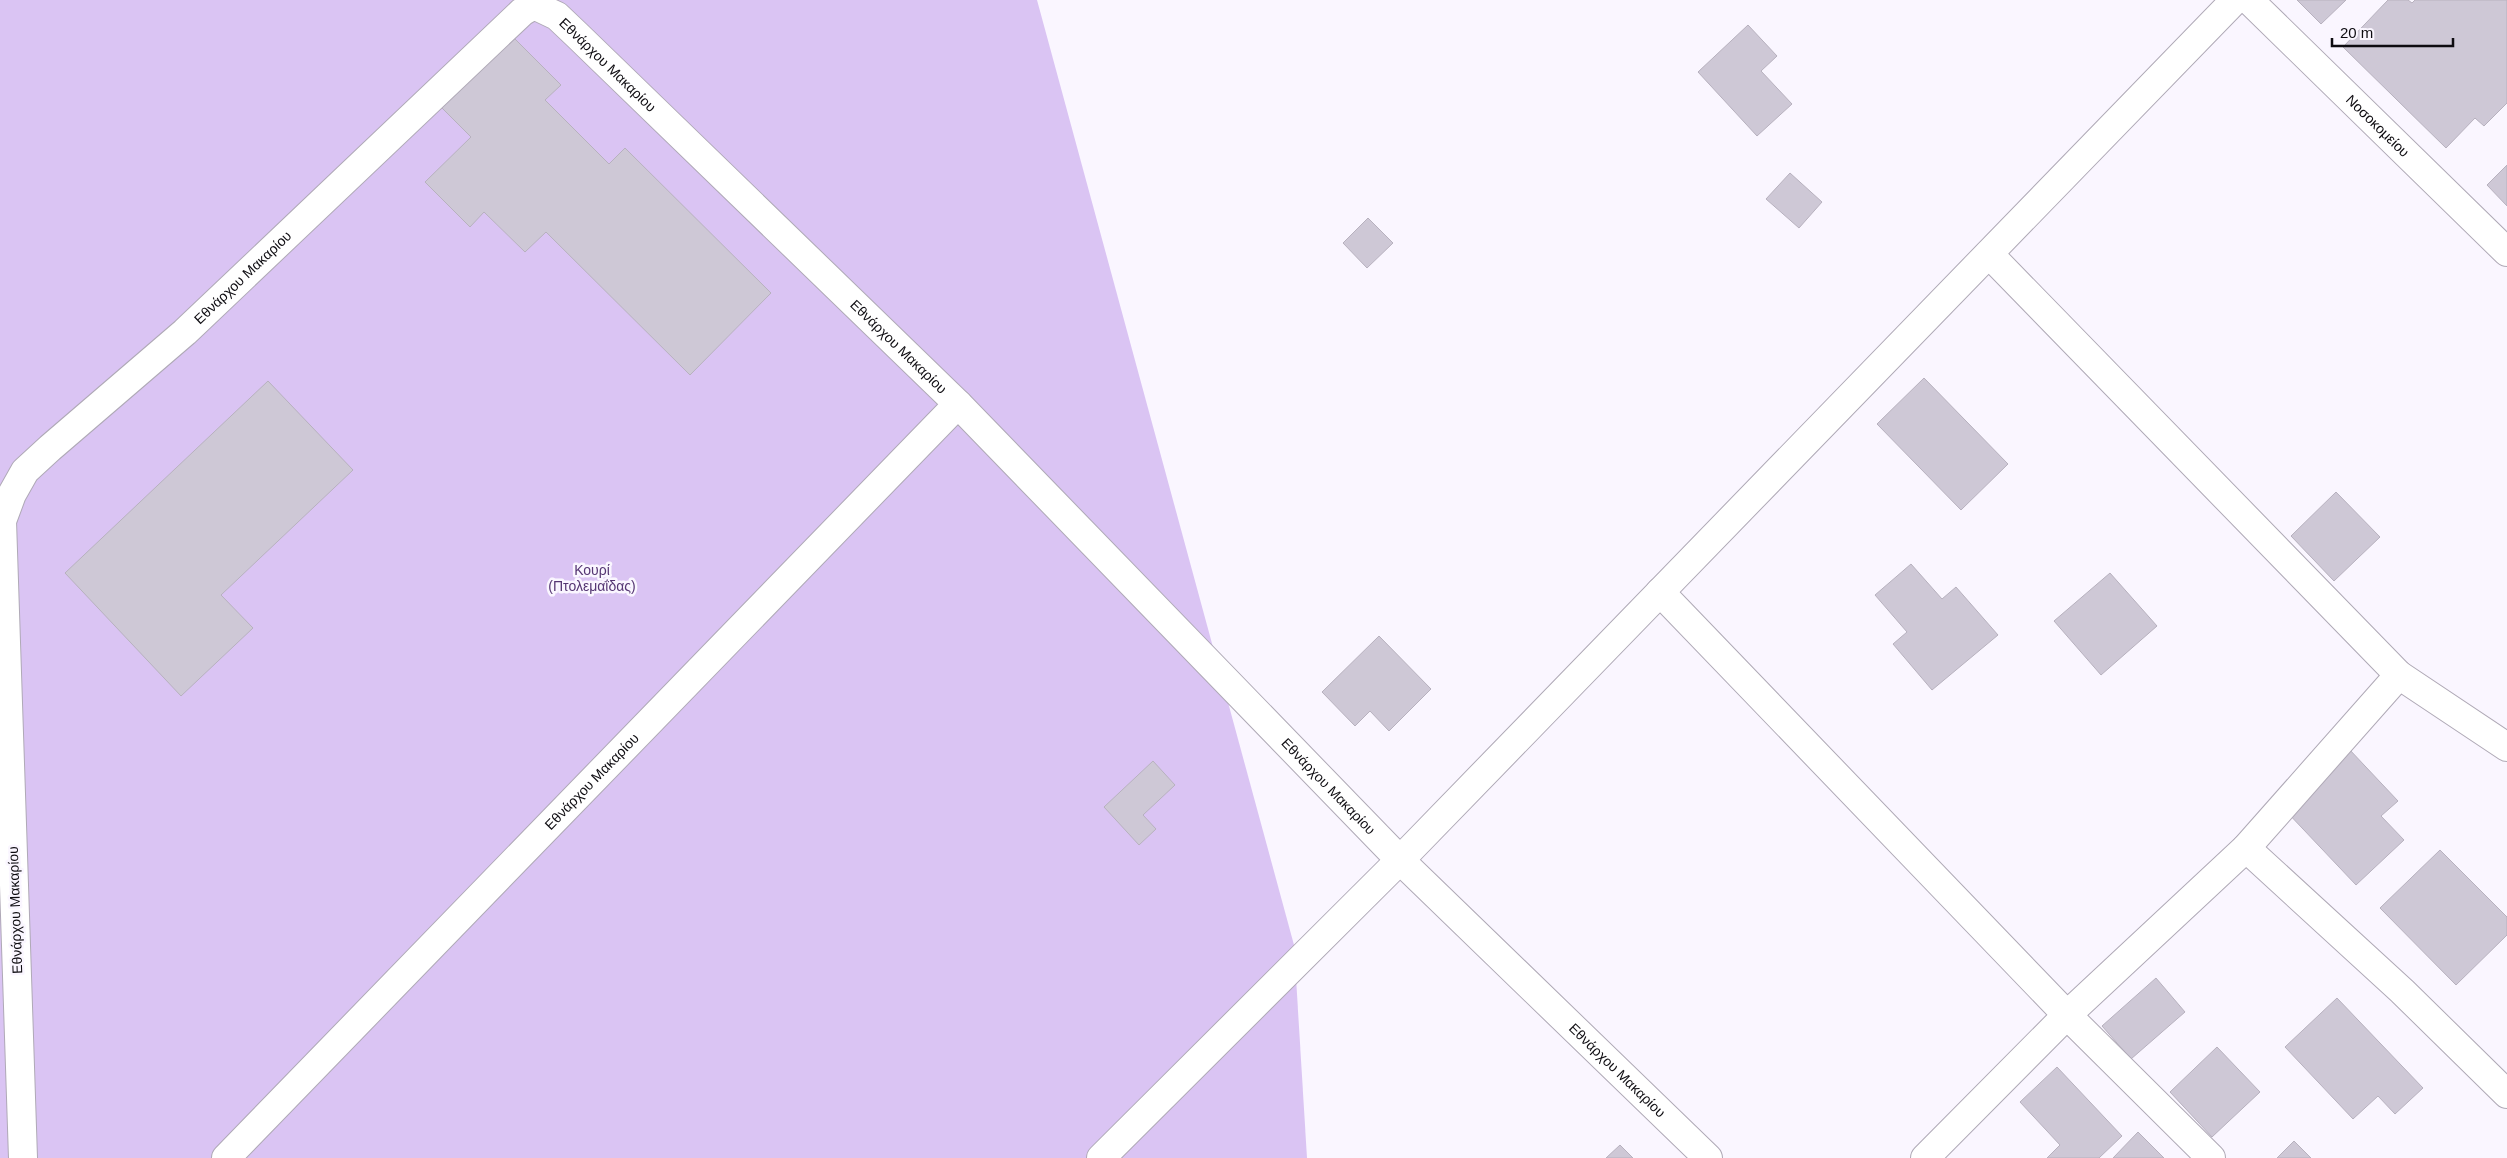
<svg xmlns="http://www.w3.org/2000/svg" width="2507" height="1158" font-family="Helvetica,sans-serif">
	<rect width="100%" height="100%" fill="#faf6ff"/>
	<path fill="#dac4f3" d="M 0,0 L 1037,0 L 1294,945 L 1307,1158 L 0,1158 Z"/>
	<path fill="#cec8d6" stroke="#b7b1be" d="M 2297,0 L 2346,0 L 2321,24 Z
		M 2388,0 L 2408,0 L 2412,3 L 2415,0 L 2507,0 L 2507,103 L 2484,126 L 2475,118 L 2446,148 L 2343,47 Z
		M 1748,25 L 1777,56 L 1761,71 L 1792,104 L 1757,136 L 1698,72 Z
		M 508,32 L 561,85 L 545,100 L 609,164 L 625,148 L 771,293 L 690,375 L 546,232 L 525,252 L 484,212 L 470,227 L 425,182 L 471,137 L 438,104 Z
		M 2507,165 L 2507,206 L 2487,185 Z
		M 1790,173 L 1822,202 L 1799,228 L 1766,199 Z
		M 1368,218 L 1393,243 L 1367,268 L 1343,243 Z
		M 1924,378 L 2008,464 L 1961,510 L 1877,424 Z
		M 268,381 L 353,470 L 221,595 L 253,628 L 181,696 L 65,573 Z
		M 2336,492 L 2380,537 L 2334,581 L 2291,536 Z
		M 1911,564 L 1942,599 L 1956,587 L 1998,635 L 1932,690 L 1893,644 L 1907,632 L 1875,595 Z
		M 2110,573 L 2157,626 L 2101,675 L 2054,621 Z
		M 1379,636 L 1431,689 L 1389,731 L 1370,711 L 1355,726 L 1322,692 Z
		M 2349,749 L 2398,801 L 2381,816 L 2404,840 L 2356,885 L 2285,810 Z
		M 1153,761 L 1175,785 L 1143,815 L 1156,829 L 1139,845 L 1104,807 Z
		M 2440,850 L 2507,917 L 2507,935 L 2456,985 L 2380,908 Z
		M 2156,978 L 2185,1012 L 2131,1059 L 2102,1026 Z
		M 2337,998 L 2423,1088 L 2395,1114 L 2378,1096 L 2353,1119 L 2285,1047 Z
		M 2217,1047 L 2260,1092 L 2212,1137 L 2170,1092 Z
		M 2057,1067 L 2122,1136 L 2099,1158 L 2047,1158 L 2060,1145 L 2020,1102 Z
		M 2138,1132 L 2164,1158 L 2113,1158 Z
		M 2294,1141 L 2311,1158 L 2277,1158 Z
		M 1620,1145 L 1633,1158 L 1606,1158 Z"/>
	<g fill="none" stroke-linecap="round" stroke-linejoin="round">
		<g stroke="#afa9b6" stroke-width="30">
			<g id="minor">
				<path d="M 1989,254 L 2399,675"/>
				<path d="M 1660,592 L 2067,1015 L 2211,1158"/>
				<path d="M 2246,848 L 2402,991 L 2507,1094"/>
				<path id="s1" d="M 23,1158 L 2,521 L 12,494 L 25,471 L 50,448 L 185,332 L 522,12 L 534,5 L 557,16 L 577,35 L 958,404 L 1400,860 L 1708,1158"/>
				<path id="s2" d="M 226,1158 L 958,404"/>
				<path d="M 1101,1158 L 1400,860 L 2235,0"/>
				<path d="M 1925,1158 L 2067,1015 L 2246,848 L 2399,675 L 2507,747"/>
			</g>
		</g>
		<g stroke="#afa9b6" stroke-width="30">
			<g id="tertiary">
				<path id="s3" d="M 2249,0 L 2507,252"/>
			</g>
		</g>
		<use href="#minor" stroke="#fff" stroke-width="28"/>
		<use href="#tertiary" stroke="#fff" stroke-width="28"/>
	</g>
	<g text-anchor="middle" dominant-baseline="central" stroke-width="5" stroke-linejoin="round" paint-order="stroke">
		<g font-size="14" fill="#0e0c11" stroke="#faf6ff">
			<text stroke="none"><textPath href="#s1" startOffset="1479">Εθνάρχου Μακαρίου</textPath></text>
			<text stroke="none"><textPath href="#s3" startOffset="180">Νοσοκομείου</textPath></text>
			<text stroke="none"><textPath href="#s1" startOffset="984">Εθνάρχου Μακαρίου</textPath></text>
			<text stroke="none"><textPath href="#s1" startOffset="1884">Εθνάρχου Μακαρίου</textPath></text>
			<text stroke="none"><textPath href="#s2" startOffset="525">Εθνάρχου Μακαρίου</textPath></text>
			<text stroke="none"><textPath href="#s1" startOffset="2499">Εθνάρχου Μακαρίου</textPath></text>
			<text transform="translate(15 910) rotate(-92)">Εθνάρχου Μακαρίου</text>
			<text stroke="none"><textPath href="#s1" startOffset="2904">Εθνάρχου Μακαρίου</textPath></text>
		</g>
		<g font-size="14" fill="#553673" stroke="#faf6ff">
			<text x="592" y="570">Κουρί<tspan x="592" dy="16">(Πτολεμαΐδας)</tspan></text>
		</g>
	</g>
	<path d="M2332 38v8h121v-8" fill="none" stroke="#0e0c11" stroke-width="2.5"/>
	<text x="2340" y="38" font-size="15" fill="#0e0c11" stroke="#faf6ff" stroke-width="4" paint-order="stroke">20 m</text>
</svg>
